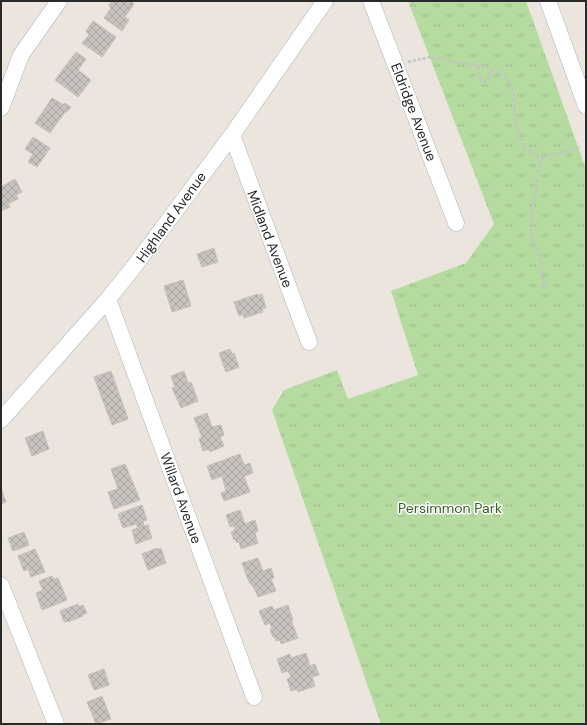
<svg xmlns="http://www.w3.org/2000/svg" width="587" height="725" font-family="'DM Sans',sans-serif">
	<defs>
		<pattern id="park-tufts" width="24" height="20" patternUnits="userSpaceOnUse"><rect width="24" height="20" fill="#b6dba0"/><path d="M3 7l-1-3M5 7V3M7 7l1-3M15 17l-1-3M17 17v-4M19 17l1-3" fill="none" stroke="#9dbc8a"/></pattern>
		<pattern id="building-cross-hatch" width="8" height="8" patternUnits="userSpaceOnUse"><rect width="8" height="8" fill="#c6c2bd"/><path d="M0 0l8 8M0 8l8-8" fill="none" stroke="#aaa7a3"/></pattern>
	</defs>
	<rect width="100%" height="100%" fill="#ebe5de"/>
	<path fill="url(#park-tufts)" d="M 408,1 L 526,1 L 586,169 L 586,724 L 381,724 L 272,410 L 284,390 L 337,370 L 348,399 L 418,375 L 391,291 L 466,263 L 494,224 Z"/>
	<path fill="url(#building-cross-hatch)" stroke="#c6c0b8" d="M 112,1 L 130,1 L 134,4 L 125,17 L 129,20 L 122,31 L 104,18 L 111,8 L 109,5 Z
		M 93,21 L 116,37 L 102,57 L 82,43 L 89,35 L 86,31 Z
		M 76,52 L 86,59 L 78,70 L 91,80 L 78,97 L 55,80 Z
		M 52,98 L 64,105 L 65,103 L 71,107 L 67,112 L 65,112 L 50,133 L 35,123 Z
		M 33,137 L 50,148 L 37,167 L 28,162 L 33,154 L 25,149 Z
		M 15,179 L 22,192 L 16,195 L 18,199 L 8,204 L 10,207 L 1,211 L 1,187 Z
		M 214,248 L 218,262 L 202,267 L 197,254 Z
		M 183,280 L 191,306 L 172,312 L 164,286 Z
		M 258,294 L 258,296 L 262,294 L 266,308 L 262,309 L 263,312 L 244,318 L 243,314 L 239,316 L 234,302 Z
		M 230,349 L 232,354 L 234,353 L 239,367 L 226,372 L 219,353 Z
		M 111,371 L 128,419 L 112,425 L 94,377 Z
		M 184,371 L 188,383 L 191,382 L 198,401 L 181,408 L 172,388 L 175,387 L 171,376 Z
		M 207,413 L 212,427 L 221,425 L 224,435 L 220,437 L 224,446 L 210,452 L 209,449 L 203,451 L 199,439 L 202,437 L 194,418 Z
		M 43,431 L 49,449 L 32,456 L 25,438 Z
		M 240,454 L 244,465 L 250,463 L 253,473 L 244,476 L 250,492 L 224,501 L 221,493 L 226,491 L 222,476 L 212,480 L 207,466 Z
		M 125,464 L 140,500 L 114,509 L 108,492 L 118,489 L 111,469 Z
		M 1,488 L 6,502 L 1,504 Z
		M 142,505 L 147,520 L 143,521 L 144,526 L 148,525 L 152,538 L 136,544 L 132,530 L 138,528 L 136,524 L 123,528 L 118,514 Z
		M 240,510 L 245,524 L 255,520 L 258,531 L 255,533 L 258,543 L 241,549 L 239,542 L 237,543 L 235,539 L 234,540 L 231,532 L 235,530 L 234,526 L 230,527 L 226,515 Z
		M 24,532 L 29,545 L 13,551 L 8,538 Z
		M 157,548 L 158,549 L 161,548 L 166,563 L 148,570 L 142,554 Z
		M 35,549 L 45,572 L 31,577 L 28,569 L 24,571 L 18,556 Z
		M 258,558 L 263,571 L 271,568 L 274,578 L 271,579 L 276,591 L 258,597 L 254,588 L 251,584 L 250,584 L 247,577 L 242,563 Z
		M 52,576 L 53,579 L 58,578 L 67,600 L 42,610 L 36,593 L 43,590 L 39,581 Z
		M 78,604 L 79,607 L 83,605 L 87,613 L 82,615 L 83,616 L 68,622 L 68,621 L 64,622 L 60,611 Z
		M 288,605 L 293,620 L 291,620 L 298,638 L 281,644 L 280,640 L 276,641 L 275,637 L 273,637 L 270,629 L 272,629 L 270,623 L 265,625 L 259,611 L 272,606 L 274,610 Z
		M 306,653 L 310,666 L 315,664 L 319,675 L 312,677 L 315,686 L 298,692 L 297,689 L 291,691 L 287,679 L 291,677 L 288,671 L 282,673 L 277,659 L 290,654 L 291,658 Z
		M 104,669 L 109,685 L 94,690 L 88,675 Z
		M 102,696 L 111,719 L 96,724 L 87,702 Z"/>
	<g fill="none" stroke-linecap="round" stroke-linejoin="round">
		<g stroke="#b1b4bc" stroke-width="17">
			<path id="minor" d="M 371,1 L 456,223
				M 548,1 L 586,106
				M 1,108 L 21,55 L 59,1
				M 232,135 L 309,342
				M 108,299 L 254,697
				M 1,420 L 108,299 L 133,268 L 232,135 L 325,1
				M 1,585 L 56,724"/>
		</g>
		<path stroke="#c3c3c3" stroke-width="2.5" stroke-dasharray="3 2" stroke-linecap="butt" d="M 408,62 L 430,57 L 489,68 L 500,73 L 510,83 L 514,97 L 515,118 L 520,137 L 525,149 L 542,158 L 580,147
			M 478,67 L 480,77 L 483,81 L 485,81 L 488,79 L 492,70
			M 541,287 L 544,286 L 545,284 L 542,277 L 540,256 L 531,238 L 533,203 L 542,158"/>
		<use href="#minor" stroke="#fff" stroke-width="16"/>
	</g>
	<g text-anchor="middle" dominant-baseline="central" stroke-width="3" stroke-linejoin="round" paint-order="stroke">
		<g font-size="14" fill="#2a2a2a" stroke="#fff">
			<text transform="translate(414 112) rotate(69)">Eldridge Avenue</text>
			<text transform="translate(171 217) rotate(-54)">Highland Avenue</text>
			<text transform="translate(270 239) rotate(69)">Midland Avenue</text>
			<text transform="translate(181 498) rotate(70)">Willard Avenue</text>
		</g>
		<g font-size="14" fill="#315f22" stroke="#fff">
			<text x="450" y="508">Persimmon Park</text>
		</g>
	</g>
	<rect width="587" height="725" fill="none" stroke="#2a2a2a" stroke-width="4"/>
</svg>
